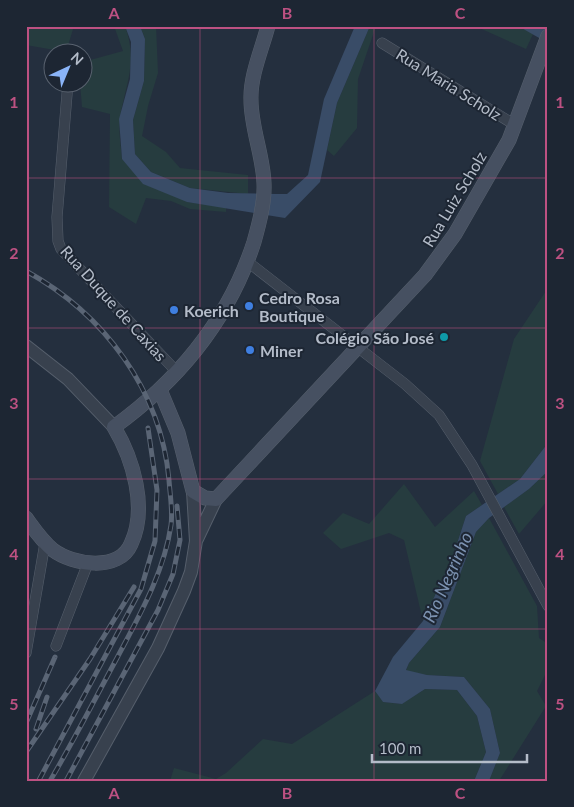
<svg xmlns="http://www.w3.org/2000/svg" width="574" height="807" font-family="Lato,sans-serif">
	<rect width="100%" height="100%" fill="#242f3e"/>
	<path fill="#263c3f" d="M 26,26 L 74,26 L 66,52 L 26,45 Z
		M 114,26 L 125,26 C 138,62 126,83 120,117 C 118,130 121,146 122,159 L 187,202 L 226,207 L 226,212 L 190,209 L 171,201 L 146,198 L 136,224 L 109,207 L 110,114 L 82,107 L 80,83 L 82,82 L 83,62 L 123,51 Z
		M 140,26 L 156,26 L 158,73 L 148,106 L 142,136 L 166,152 L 180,168 L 248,175 L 248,194 L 190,188 L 151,172 L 135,154 L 133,120 L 144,81 L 145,39 Z
		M 370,26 L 376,26 L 358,79 L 357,128 L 334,156 L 327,150 L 337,103 Z
		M 475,26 L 518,26 L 533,34 L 526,49 Z
		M 548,288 L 548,443 L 520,479 L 498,494 L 480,461 L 514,339 Z
		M 548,471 L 548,500 L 519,534 L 504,507 L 529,489 Z
		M 404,484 L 435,527 L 474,491 L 482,505 L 466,516 L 452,559 L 423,621 L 404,540 L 389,533 L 341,549 L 323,533 L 343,513 L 369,524 Z
		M 489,518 L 537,606 L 539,638 L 548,644 L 548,669 L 537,691 L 546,706 L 499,781 L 489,781 L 500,753 L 490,709 L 464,677 L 427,675 L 406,671 L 409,663 L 440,627 L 476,532 Z
		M 425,689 L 457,690 L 477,716 L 486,752 L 474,781 L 170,781 L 174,768 L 216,779 L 226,773 L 263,739 L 292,744 L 375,691 L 383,702 L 401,704 Z"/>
	<path fill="#394c67" d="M 125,26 L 140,26 L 145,39 L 144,81 L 133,120 L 135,154 L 151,172 L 190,188 L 228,193 L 276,194 L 287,194 L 308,175 L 324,99 L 355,26 L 370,26 L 337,103 L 320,182 L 285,218 L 187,202 L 143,184 L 122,159 L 119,119 L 130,79 L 131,42 Z
		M 518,26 L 548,27 L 548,43 Z
		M 548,443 L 548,471 L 529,489 L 489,518 L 476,532 L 440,627 L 409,663 L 406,670 L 427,675 L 464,677 L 490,709 L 500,753 L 489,781 L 474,781 L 486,752 L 477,716 L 457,690 L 425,689 L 402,704 L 383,702 L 375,691 L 393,657 L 423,621 L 452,559 L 466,516 L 520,479 Z"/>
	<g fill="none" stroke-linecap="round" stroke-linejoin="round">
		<g stroke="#565f6c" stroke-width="11">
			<path id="minor" d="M 382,43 L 515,125
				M 68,82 L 57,217 L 58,241 L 61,249 L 176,371
				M 248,262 L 405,384 L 439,415 L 472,465 L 548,606
				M 56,646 L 88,563
				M 26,653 L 45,543"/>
		</g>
		<g stroke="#565f6c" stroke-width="14">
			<path id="tertiary" d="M 26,346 L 68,379 L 114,427
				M 197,539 L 216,499
				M 84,781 L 158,648 L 184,591 L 191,572 L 196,541 L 193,491"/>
		</g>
		<g stroke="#565f6c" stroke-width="15">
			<path id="secondary" d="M 160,390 L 178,433 L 193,491 L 205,498 L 216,499 L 425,275 L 455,234 L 509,140 L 548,36
				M 26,518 C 34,529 42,541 53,550 C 73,565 119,572 131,544 C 148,508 133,459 114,427 C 179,380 229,319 254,242 C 259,224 265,202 264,183 C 263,155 251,128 251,100 C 250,76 262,49 268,26"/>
		</g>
		<use href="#minor" stroke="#38414e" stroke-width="10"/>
		<use href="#tertiary" stroke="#38414e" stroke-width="12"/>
		<use href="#secondary" stroke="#465061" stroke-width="14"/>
		<g stroke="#5a6575" stroke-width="5">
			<path id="rail" d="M 26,271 C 104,314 161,390 169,480 C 170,495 173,511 171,525 C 164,573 139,616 117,658 C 95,699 74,740 50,781
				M 26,723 L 55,657
				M 36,729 L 47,697
				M 26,752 L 90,659 L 134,587
				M 39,780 L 141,589 L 155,541 L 157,490 L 148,428
				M 66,781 L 158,610 L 173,574 L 180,540 L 177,506"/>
		</g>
		<use href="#rail" stroke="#1d2633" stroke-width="3" stroke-dasharray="9" stroke-linecap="butt"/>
	</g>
	<path fill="none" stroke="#bd5182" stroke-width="1" stroke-opacity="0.55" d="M 200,26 L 200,781M 374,26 L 374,781M 26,178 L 548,178M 26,328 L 548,328M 26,479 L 548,479M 26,629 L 548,629"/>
	<g fill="#3f7fe0" stroke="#1d2633" stroke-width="2">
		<circle cx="249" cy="306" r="5"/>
		<circle cx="174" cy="310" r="5"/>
		<circle cx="250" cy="350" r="5"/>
	</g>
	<circle fill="#0f9aa8" stroke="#1d2633" stroke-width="2" cx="444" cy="337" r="5"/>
	<g text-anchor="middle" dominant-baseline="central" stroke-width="4" stroke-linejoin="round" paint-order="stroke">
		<g font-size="16" fill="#b4bcc9" stroke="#1d2633">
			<text transform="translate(449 84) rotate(32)">Rua Maria Scholz</text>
			<text transform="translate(454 199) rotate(-59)">Rua Luiz Scholz</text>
			<text transform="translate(114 303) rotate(48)">Rua Duque de Caxias</text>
		</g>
		<g font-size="16" font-weight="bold" fill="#b4bcc9" stroke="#1d2633" text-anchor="start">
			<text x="259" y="297">Cedro Rosa<tspan x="259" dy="18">Boutique</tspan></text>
			<text x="184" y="310">Koerich</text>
			<text x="434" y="337" text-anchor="end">Colégio São José</text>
			<text x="260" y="350">Miner</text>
		</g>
		<g font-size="18" font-style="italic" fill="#7c92b1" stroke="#1d2633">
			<text transform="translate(447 577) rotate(-66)">Rio Negrinho</text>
		</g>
	</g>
	<rect width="574" height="807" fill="none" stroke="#1d2633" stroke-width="55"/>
	<g transform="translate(68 68) rotate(44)"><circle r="24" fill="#1d2633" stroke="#59626f"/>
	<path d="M0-4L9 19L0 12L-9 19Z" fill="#8ab4f8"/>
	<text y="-8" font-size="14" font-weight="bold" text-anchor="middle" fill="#b4bcc9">N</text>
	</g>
	<path d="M372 754v8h155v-8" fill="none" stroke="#b4bcc9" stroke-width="2.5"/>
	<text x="379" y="754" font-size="15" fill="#b4bcc9" stroke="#1d2633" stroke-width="4" paint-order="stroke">100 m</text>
	<rect x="28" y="28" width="518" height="752" fill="none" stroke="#bd5182" stroke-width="2"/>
	<g font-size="16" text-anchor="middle" font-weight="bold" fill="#bd5182">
		<text x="114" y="19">A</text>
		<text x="287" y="19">B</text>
		<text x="460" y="19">C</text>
		<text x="14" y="108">1</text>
		<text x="560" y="108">1</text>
		<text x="14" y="259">2</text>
		<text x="560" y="259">2</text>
		<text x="14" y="409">3</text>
		<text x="560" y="409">3</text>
		<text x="14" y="560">4</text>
		<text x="560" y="560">4</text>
		<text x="14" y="710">5</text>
		<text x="560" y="710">5</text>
		<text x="114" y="799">A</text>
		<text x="287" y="799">B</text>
		<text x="460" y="799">C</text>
	</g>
</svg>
